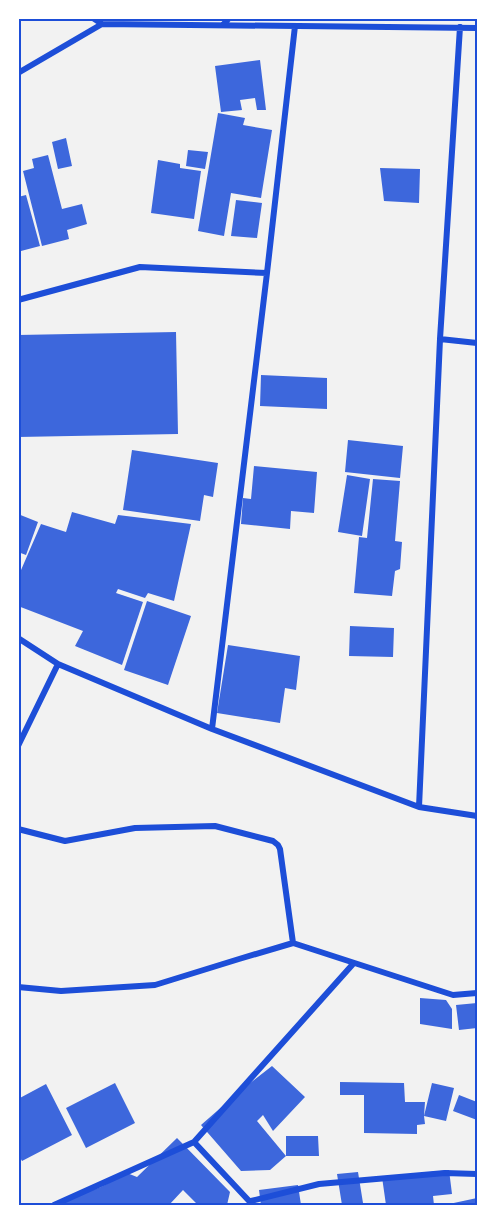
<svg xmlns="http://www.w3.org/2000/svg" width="495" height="1223" font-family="'IBM Plex Sans',sans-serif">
	<rect width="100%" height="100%" fill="#f2f2f2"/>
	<path fill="#3d67dc" d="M 260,60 L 266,110 L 257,110 L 255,98 L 240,100 L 242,110 L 221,112 L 215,66 Z
		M 218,113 L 245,118 L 243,125 L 272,130 L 261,198 L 231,193 L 224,236 L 198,231 Z
		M 66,138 L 72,166 L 58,169 L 52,142 Z
		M 188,150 L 208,152 L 205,169 L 186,166 Z
		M 48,155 L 62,209 L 82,204 L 87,224 L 67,230 L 69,239 L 42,246 L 23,171 L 34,168 L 32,159 Z
		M 158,160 L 180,164 L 180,168 L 201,171 L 194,219 L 151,213 Z
		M 380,168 L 420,169 L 419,203 L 384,201 Z
		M 26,195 L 40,246 L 21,251 L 18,241 L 18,197 Z
		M 236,200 L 262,203 L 257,238 L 231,236 Z
		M 176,332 L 178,434 L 18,437 L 18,335 Z
		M 261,375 L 327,378 L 327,409 L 260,406 Z
		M 348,440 L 403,446 L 400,478 L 345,472 Z
		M 132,450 L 218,463 L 213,497 L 204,495 L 200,521 L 123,510 Z
		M 254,466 L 317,472 L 314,513 L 291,511 L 290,529 L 241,524 L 243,498 L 251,499 Z
		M 347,475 L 370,479 L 362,536 L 338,532 Z
		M 373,479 L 400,481 L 395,541 L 402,542 L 400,569 L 395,571 L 392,596 L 354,593 L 359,537 L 367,538 Z
		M 72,512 L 115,524 L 118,515 L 191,524 L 174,601 L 148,593 L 145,598 L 118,589 L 116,593 L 143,602 L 122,665 L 75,646 L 83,631 L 18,606 L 18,577 L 41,524 L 66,532 Z
		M 18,514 L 38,522 L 26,555 L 18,552 Z
		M 147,601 L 191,616 L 168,685 L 124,670 Z
		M 350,626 L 394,628 L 393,657 L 349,656 Z
		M 228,645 L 300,656 L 296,690 L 285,688 L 280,723 L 217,713 Z
		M 420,998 L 446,1000 L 452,1009 L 452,1029 L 420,1024 Z
		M 477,1003 L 477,1028 L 459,1030 L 456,1005 Z
		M 272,1066 L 305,1097 L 273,1131 L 263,1115 L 257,1121 L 286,1156 L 270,1170 L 241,1171 L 201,1125 L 241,1090 Z
		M 340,1082 L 404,1083 L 405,1102 L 425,1102 L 424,1116 L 425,1124 L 417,1125 L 417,1134 L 364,1133 L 364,1095 L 340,1095 Z
		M 115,1083 L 135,1123 L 86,1148 L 66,1108 Z
		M 432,1083 L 454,1088 L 446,1121 L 424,1116 Z
		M 46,1084 L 72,1135 L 22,1161 L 18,1154 L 18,1099 Z
		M 459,1095 L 477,1102 L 477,1120 L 453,1111 Z
		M 286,1136 L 318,1136 L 319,1156 L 286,1156 Z
		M 177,1138 L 230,1192 L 227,1205 L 198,1205 L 183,1190 L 169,1205 L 52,1205 L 101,1187 L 127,1173 L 137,1177 Z
		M 449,1170 L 452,1194 L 433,1196 L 434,1205 L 386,1205 L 382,1177 Z
		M 358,1172 L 363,1203 L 342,1205 L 337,1174 Z
		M 298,1185 L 301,1205 L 261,1205 L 259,1190 Z
		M 477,1198 L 477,1205 L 450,1205 L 449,1204 Z"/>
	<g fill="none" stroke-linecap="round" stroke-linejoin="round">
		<path stroke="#1d4ed8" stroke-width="6" d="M 93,18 L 102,24
			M 223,25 L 229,18
			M 18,73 L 102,24 L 477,28
			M 18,300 L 140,267 L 267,273
			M 440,339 L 477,343
			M 18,638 L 58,664 L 212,729 L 419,807 L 477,816
			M 212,729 L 267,273 L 295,26
			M 18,746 L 58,664
			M 419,807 L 440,339 L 460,27
			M 18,829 L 65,841 L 135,828 L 215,826 L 273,841 L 278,845 L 280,849 L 293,943
			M 293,943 L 453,995 L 477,993
			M 18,987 L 61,991 L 155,985 L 239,959 L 293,943
			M 194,1142 L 251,1203
			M 251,1201 L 319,1184 L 445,1173 L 477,1174
			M 54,1205 L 194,1142 L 353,964"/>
	</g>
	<rect width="495" height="1223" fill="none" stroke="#ffffff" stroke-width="39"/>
	<rect x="20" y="20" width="456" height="1184" fill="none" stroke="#1d4ed8" stroke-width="2"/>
</svg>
